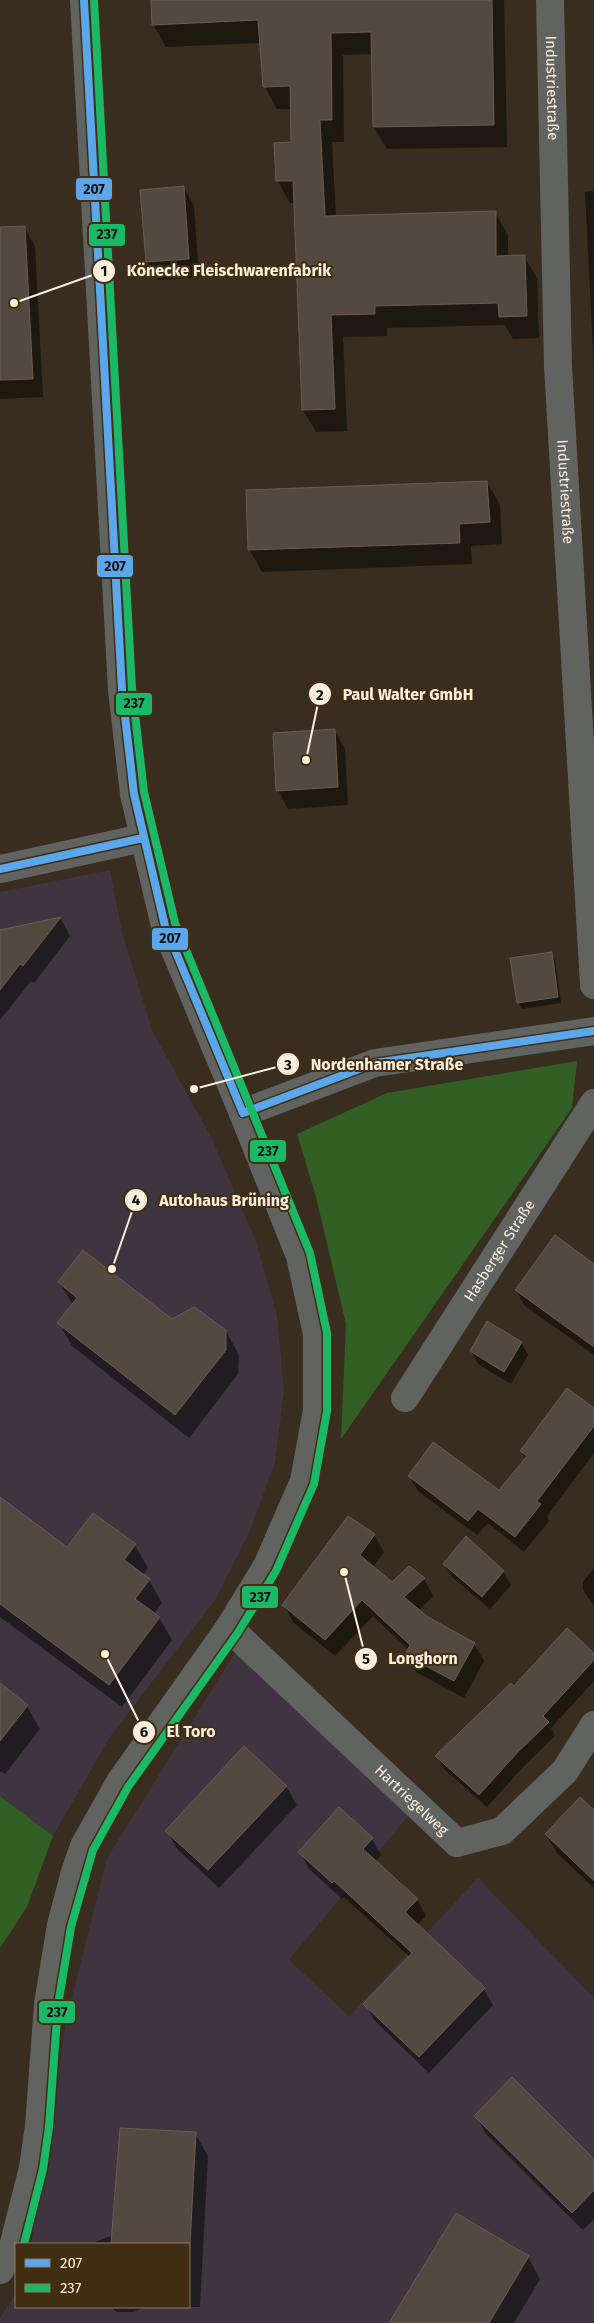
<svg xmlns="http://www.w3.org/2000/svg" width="594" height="2323" font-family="'Fira Sans',sans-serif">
	<rect width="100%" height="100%" fill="#382d1e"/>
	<path fill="#3f3541" d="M 110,870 L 122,932 L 152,1030 L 212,1139 L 256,1241 L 277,1316 L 284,1391 L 275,1462 L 250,1531 L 215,1600 L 110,1737 L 53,1836 L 0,1796 L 0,892 Z
		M 236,1651 L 413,1810 L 289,1960 L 349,2016 L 478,1878 L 594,1998 L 594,2323 L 0,2323 L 0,2318 L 16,2293 L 16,2307 L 189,2307 L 189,2244 L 31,2244 L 66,2021 L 107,1858 Z"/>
	<path fill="#325f23" d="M 577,1061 L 572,1108 L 341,1439 L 346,1324 L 316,1197 L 297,1134 L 387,1093 Z
		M 0,1796 L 53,1836 L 27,1907 L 0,1948 Z"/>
	<path fill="#0007" d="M 152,0 L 504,0 L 507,147 L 387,149 L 374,127 L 373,54 L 343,55 L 344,142 L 332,142 L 336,217 L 495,212 L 508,235 L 508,256 L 524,256 L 537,278 L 539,338 L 513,339 L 505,325 L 387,328 L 387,336 L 343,337 L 347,431 L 316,432 L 303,410 L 295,203 L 290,203 L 277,180 L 292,144 L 292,109 L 277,109 L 265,87 L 261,43 L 166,47 L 153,24 Z
		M 184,188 L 194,206 L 199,277 L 158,280 L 147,261 Z
		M 594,191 L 594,368 L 585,192 Z
		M 24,227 L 35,246 L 43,397 L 0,399 L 0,228 Z
		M 487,482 L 500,505 L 502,544 L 471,546 L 472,564 L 262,572 L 249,549 Z
		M 334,730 L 345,749 L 348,805 L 288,809 L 278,790 Z
		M 61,919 L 70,936 L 34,983 L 31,981 L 0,1020 L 0,931 Z
		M 551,953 L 555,960 L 561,1003 L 522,1009 L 518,1002 Z
		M 594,1265 L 594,1355 L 525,1306 L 516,1290 Z
		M 59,1282 L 172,1321 L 226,1331 L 239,1355 L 238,1374 L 189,1438 L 72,1346 L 59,1323 L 73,1305 Z
		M 521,1342 L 528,1355 L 511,1384 L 478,1364 L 471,1351 Z
		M 594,1410 L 594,1453 L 547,1516 L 549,1521 L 524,1552 L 488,1523 L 477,1535 L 418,1491 L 409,1476 L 499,1492 L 526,1459 L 521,1451 Z
		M 0,1499 L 68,1549 L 135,1545 L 148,1568 L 143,1575 L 149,1580 L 162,1603 L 154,1614 L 159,1617 L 172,1640 L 122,1707 L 0,1617 Z
		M 374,1535 L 384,1552 L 373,1567 L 392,1583 L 424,1579 L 433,1596 L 418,1611 L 427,1618 L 474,1644 L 484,1661 L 464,1698 L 416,1672 L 406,1655 L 409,1650 L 373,1616 L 335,1656 L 294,1623 L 284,1606 Z
		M 444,1564 L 503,1572 L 511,1585 L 490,1609 L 452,1577 Z
		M 594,1568 L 594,1606 L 583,1590 L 583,1582 Z
		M 594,1654 L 594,1681 L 551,1728 L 555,1736 L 524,1766 L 487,1807 L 444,1769 L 436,1756 L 514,1688 Z
		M 0,1685 L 27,1706 L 40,1729 L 5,1774 L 0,1771 Z
		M 286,1786 L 297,1805 L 219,1888 L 177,1849 L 167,1831 Z
		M 594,1812 L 594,1888 L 557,1853 L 546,1834 Z
		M 372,1839 L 381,1855 L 375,1862 L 417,1899 L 426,1916 L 417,1925 L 484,1989 L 493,2005 L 429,2073 L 374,2020 L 365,2004 L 410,1957 L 344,1897 L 342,1899 L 309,1869 L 300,1852 Z
		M 476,2116 L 594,2161 L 594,2219 L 583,2230 L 486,2134 Z
		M 195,2133 L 208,2156 L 200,2307 L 180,2307 L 189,2307 L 189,2244 L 91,2244 L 113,2235 Z
		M 528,2257 L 540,2279 L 514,2323 L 390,2323 Z
		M 110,2307 L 146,2307 L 134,2312 L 117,2312 Z"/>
	<path fill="#544940" stroke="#695c54" d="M 151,0 L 492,0 L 494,125 L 373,127 L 371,32 L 331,33 L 332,120 L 320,120 L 325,216 L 496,211 L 496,256 L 525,255 L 527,316 L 499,317 L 498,303 L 375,306 L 375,314 L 331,315 L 335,409 L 302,410 L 293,181 L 276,181 L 274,143 L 291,142 L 290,86 L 263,87 L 258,20 L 152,25 Z
		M 184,186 L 189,259 L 146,262 L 140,190 Z
		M 25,226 L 33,379 L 0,380 L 0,227 Z
		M 487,481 L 490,522 L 459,524 L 460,543 L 248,550 L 246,490 Z
		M 335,729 L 338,787 L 276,791 L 273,733 Z
		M 61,917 L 23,966 L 20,964 L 0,990 L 0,930 Z
		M 552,952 L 558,997 L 517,1003 L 510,958 Z
		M 555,1235 L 594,1264 L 594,1347 L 515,1290 Z
		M 83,1250 L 172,1319 L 194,1307 L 226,1330 L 226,1350 L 175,1415 L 57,1323 L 77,1298 L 58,1282 Z
		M 487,1321 L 522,1342 L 504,1372 L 470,1351 Z
		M 567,1388 L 594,1408 L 594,1426 L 537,1501 L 541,1504 L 515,1537 L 478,1509 L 468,1521 L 408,1476 L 433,1442 L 499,1490 L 527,1456 L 520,1451 Z
		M 0,1497 L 67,1547 L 93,1513 L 136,1544 L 124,1560 L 150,1579 L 135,1599 L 160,1617 L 109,1685 L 0,1604 Z
		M 348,1516 L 375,1534 L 360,1555 L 392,1582 L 409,1566 L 425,1578 L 404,1597 L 428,1617 L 475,1643 L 454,1681 L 405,1655 L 410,1645 L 362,1600 L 325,1640 L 282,1605 Z
		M 466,1536 L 504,1571 L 482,1597 L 443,1564 Z
		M 567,1628 L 594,1653 L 594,1660 L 543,1716 L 549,1722 L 517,1753 L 479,1795 L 435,1756 L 511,1683 L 514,1686 Z
		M 0,1683 L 28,1705 L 0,1741 Z
		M 244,1746 L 287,1786 L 208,1870 L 165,1831 Z
		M 580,1797 L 594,1810 L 594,1881 L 545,1834 Z
		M 339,1807 L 373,1838 L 363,1849 L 418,1899 L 405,1912 L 485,1988 L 419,2057 L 363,2004 L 412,1953 L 334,1881 L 332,1883 L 298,1852 Z
		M 512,2077 L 594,2159 L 594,2190 L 572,2213 L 474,2116 Z
		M 120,2128 L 196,2132 L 190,2244 L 111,2244 Z
		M 456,2213 L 529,2256 L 489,2323 L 389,2323 Z"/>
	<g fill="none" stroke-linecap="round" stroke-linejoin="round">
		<g stroke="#616360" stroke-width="28">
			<path id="s1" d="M 550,0 L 558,366 L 594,985"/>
			<path d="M 0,869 L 143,838"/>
			<path d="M 243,1113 L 375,1063 L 594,1031"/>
			<path id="s2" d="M 405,1398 L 594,1103"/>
			<path id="s3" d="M 229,1628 L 457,1843 L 502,1831 L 565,1771 L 594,1725"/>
		</g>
		<path stroke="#616360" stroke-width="28" d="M 0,2270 L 13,2247 L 33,2168 L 39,2126 L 48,2004 L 61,1925 L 75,1872 L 84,1846 L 120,1782 L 229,1628 L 267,1566 L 304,1481 L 317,1410 L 317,1334 L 300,1256 L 243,1113 L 165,926 L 134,794 L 122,690 L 84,0"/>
		<g stroke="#422f13" stroke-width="11">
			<path id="bus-1" d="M 84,0 L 122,690 L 134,794 L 165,926 L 243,1113
				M 0,869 L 143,838
				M 243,1113 L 375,1063 L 594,1031"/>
		</g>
		<g stroke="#422f13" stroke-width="11">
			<path id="bus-2" d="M 24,2244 L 43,2169 L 49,2127 L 58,2005 L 71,1927 L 93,1850 L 128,1787 L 237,1634 L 276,1571 L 314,1484 L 327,1411 L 327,1333 L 310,1253 L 175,923 L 144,792 L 132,689 L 94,0"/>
		</g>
		<use href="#bus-1" stroke="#5aa8eb" stroke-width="8"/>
		<use href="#bus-2" stroke="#1ab867" stroke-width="8"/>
	</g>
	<g text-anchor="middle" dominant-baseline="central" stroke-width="4" stroke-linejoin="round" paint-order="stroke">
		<g font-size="15" fill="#fcefdf" stroke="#422f13">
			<text stroke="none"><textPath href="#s1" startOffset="88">Industriestraße</textPath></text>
			<text stroke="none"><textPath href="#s1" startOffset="492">Industriestraße</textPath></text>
			<text stroke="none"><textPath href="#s2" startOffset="175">Hasberger Straße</textPath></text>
			<text stroke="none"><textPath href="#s3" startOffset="251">Hartriegelweg</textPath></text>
		</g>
	</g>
	<path fill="none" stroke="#fcefdf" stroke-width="2" d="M14 303L104 271M306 760L320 694M194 1089L288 1064M112 1269L136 1200M344 1572L366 1659M105 1654L144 1732"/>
	<g fill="#fcefdf" stroke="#422f13" stroke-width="2">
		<circle cx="14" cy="303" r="5"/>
		<circle cx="306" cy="760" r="5"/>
		<circle cx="194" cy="1089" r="5"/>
		<circle cx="112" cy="1269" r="5"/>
		<circle cx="344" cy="1572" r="5"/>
		<circle cx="105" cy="1654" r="5"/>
		<circle cx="104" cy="271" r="12"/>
		<circle cx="320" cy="694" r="12"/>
		<circle cx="288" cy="1064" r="12"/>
		<circle cx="136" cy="1200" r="12"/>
		<circle cx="366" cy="1659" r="12"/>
		<circle cx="144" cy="1732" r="12"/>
	</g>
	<g font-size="15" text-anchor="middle" font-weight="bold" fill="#111">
		<text x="104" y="276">1</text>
		<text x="320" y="700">2</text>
		<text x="288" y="1070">3</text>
		<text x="136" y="1205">4</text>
		<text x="366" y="1664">5</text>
		<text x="144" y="1737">6</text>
	</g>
	<g font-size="16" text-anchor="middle" font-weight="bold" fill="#fcefdf" stroke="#422f13" stroke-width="4" stroke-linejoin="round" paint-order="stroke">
		<text x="229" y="276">Könecke Fleischwarenfabrik</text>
		<text x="408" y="700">Paul Walter GmbH</text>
		<text x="387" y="1070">Nordenhamer Straße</text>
		<text x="224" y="1206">Autohaus Brüning</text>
		<text x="423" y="1664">Longhorn</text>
		<text x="191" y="1737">El Toro</text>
	</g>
	<g stroke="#422f13" stroke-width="2">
		<rect x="75" y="177" width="38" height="24" rx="5" fill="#5aa8eb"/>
		<rect x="88" y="223" width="38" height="24" rx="5" fill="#1ab867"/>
		<rect x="96" y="554" width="38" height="24" rx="5" fill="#5aa8eb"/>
		<rect x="115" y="692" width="38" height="24" rx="5" fill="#1ab867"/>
		<rect x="151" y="927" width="38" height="24" rx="5" fill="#5aa8eb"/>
		<rect x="249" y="1139" width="38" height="24" rx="5" fill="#1ab867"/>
		<rect x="241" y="1585" width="38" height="24" rx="5" fill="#1ab867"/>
		<rect x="38" y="2000" width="38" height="24" rx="5" fill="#1ab867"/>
	</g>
	<g font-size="14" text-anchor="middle" font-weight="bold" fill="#111">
		<text x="94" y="194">207</text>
		<text x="107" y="239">237</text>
		<text x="115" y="571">207</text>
		<text x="134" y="708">237</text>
		<text x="170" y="943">207</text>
		<text x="268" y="1156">237</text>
		<text x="260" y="1602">237</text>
		<text x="57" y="2017">237</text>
	</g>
	<rect x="15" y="2243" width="175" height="65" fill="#422f13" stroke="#8c7c65"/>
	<rect x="25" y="2259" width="25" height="8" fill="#5aa8eb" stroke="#8c7c65"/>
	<text x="60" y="2268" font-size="15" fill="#fcefdf">207</text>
	<rect x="25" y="2284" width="25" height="8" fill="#1ab867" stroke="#8c7c65"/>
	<text x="60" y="2293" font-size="15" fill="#fcefdf">237</text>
</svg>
